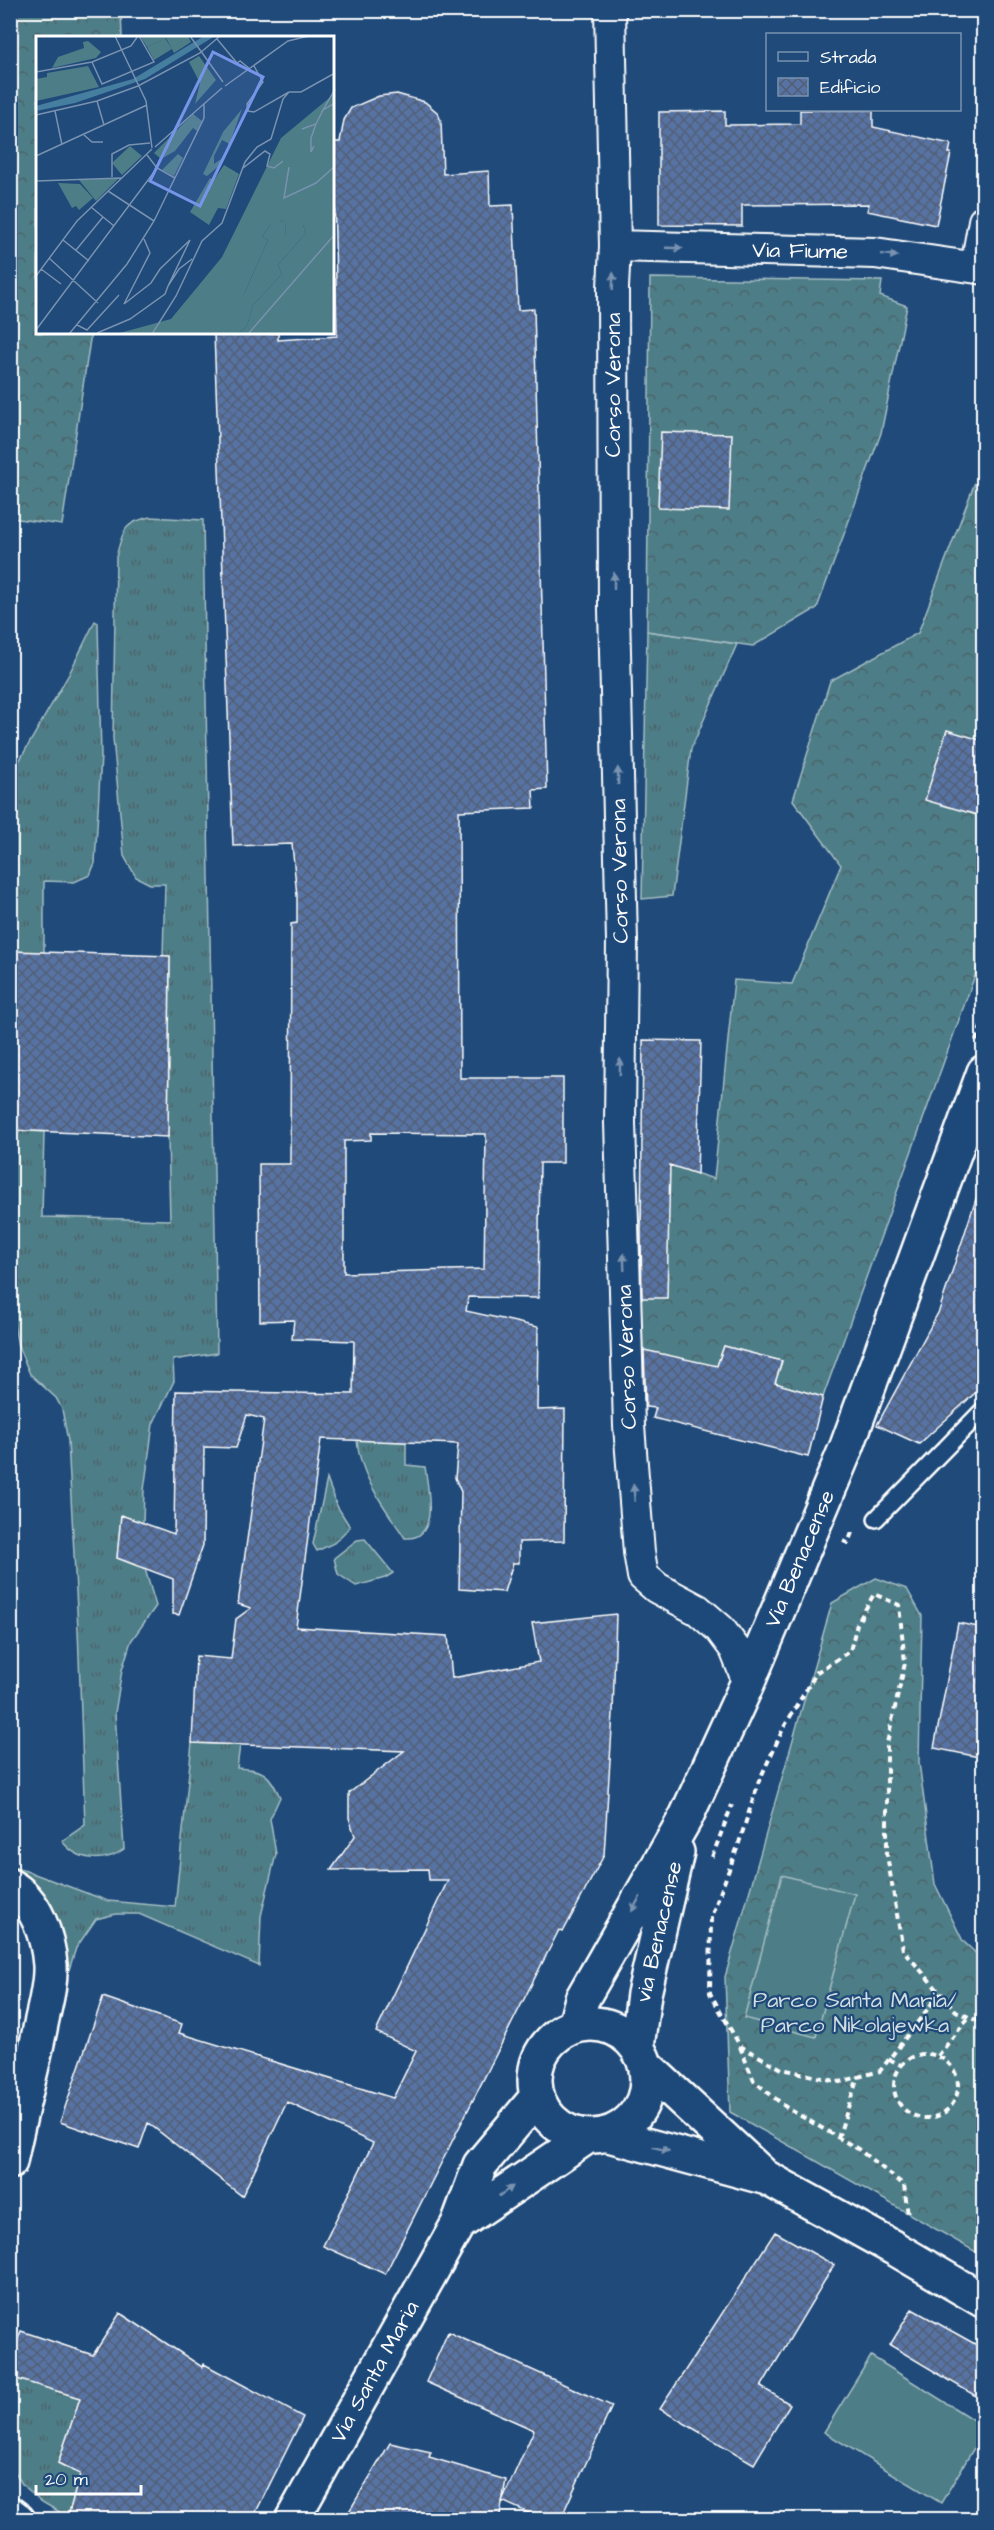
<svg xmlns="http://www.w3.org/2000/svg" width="994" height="2530" font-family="'Architects Daughter',sans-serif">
	<defs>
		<pattern id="grass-tufts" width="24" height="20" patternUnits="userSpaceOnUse" patternTransform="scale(1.5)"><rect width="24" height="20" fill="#4d7d87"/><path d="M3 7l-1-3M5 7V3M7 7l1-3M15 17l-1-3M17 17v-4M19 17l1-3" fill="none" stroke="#4c646a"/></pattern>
		<pattern id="forest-crowns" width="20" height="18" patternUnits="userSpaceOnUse" patternTransform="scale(1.5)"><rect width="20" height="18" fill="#4d7d87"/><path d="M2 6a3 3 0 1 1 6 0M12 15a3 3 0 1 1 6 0" fill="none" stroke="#4c646a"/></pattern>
		<pattern id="building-cross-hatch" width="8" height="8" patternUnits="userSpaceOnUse" patternTransform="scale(1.5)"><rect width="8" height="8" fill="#5773a4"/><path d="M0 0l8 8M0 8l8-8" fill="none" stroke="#515e74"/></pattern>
	</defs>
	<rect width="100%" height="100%" fill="#1f4a7a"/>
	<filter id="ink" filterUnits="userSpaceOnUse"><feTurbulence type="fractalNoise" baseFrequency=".0167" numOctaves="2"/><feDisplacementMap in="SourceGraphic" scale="12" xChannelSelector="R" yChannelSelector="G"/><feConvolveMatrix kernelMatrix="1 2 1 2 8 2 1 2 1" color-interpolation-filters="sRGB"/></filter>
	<g filter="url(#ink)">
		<path fill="url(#grass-tufts)" stroke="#a6bec3" stroke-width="1.5" d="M 150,517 L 203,520 L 217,1353 L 173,1360 L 174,1381 L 153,1424 L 144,1490 L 143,1523 L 121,1515 L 117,1558 L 145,1569 L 156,1606 L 131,1641 L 122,1670 L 115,1713 L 124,1849 C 104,1864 77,1861 62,1841 L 85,1825 L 78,1629 L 68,1441 L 62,1409 L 56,1398 L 30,1374 L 18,1346 L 11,1310 L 10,1130 L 44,1132 L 42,1217 L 170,1220 L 168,1137 L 170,957 L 163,956 L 165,884 L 150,884 L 136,877 L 124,856 L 113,738 L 116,557 C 123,532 122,523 150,517 Z
			M 95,621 L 98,623 L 101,756 L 95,863 L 90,875 L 74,882 L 44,881 L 44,952 L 11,951 L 10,777 L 69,674 Z
			M 647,631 L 737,644 L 691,749 L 672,896 L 642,899 Z
			M 357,1440 L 406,1442 L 406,1465 L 425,1467 C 428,1488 440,1541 405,1538 C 385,1508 360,1477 357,1440 Z
			M 327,1479 L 337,1506 L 350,1527 L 334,1543 L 317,1551 L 313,1544 Z
			M 365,1539 L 393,1573 L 385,1578 L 356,1586 L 338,1574 L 334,1558 L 357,1540 Z
			M 192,1743 L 240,1745 L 237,1768 C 265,1770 268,1772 280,1797 L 270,1819 L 276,1854 L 261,1916 L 259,1966 L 139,1914 L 116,1914 L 96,1919 L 76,1948 L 66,1979 C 68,1928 52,1899 11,1870 L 10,1865 L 108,1901 L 175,1907 Z
			M 11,2377 L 80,2398 L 58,2463 L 80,2474 L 68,2517 L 42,2502 L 22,2484 L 11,2465 Z"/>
		<path fill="url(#forest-crowns)" stroke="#a6bec3" stroke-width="1.5" d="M 11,10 L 121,11 L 122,37 L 38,38 L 38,333 L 91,333 L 62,525 L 11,518 Z
			M 650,278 L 882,281 L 880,296 L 907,306 L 881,433 L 817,608 L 753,646 L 647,631 Z
			M 983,461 L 983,953 L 823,1397 L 775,1383 L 782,1361 L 724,1346 L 716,1368 L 637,1349 L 640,1298 L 642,1161 L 670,1165 L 714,1179 L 734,980 L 792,984 L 841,865 L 793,800 L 830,681 L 918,633 Z
			M 876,1578 L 907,1589 L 922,1616 L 919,1762 L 935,1884 L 963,1941 L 983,1960 L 983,2256 L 730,2112 L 725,1977 L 832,1603 Z"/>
		<path fill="#4d7d87" stroke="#a6bec3" stroke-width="1.5" d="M 782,1875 L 855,1894 L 816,2037 L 744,2018 Z
			M 871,2356 L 983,2426 L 983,2433 L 941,2503 L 824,2432 Z"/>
		<path fill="url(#building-cross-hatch)" stroke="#fff" stroke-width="1.5" fill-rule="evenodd" d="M 397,94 L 425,102 L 438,113 L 441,122 L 443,174 L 489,171 L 490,206 L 513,205 L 518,310 L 534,309 L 547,789 L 533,790 L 534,808 L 459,811 L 460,1078 L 563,1078 L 563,1163 L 540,1163 L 538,1298 L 468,1297 L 466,1311 L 538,1327 L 537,1410 L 565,1409 L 564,1541 L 519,1542 L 519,1563 L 513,1563 L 504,1592 L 459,1589 L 461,1492 L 455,1478 L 458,1444 L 321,1439 L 296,1627 L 448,1636 L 452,1678 L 539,1662 L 532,1623 L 616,1614 L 613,1713 L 604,1855 L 563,1932 L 559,1930 L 385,2274 L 323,2246 L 373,2143 L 287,2102 L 242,2196 L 148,2123 L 139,2149 L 60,2122 L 103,1997 L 182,2024 L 179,2033 L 393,2098 L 416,2051 L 376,2032 L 448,1880 L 429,1880 L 428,1869 L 331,1870 L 355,1836 L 349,1818 L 349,1793 L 404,1751 L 192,1743 L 196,1656 L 231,1659 L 236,1619 L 251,1608 L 238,1604 L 264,1419 L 247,1415 L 236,1448 L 204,1447 L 203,1545 L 179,1615 L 173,1614 L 173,1579 L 117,1558 L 121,1515 L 174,1534 L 176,1391 L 353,1394 L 354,1341 L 292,1339 L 294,1320 L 260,1321 L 259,1164 L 290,1164 L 291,924 L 297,923 L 297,896 L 292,844 L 233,846 L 214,333 L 278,333 L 278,340 L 337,336 L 333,142 L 340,142 L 344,120 L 351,108 L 379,96 ZM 371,1133 L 486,1134 L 484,1269 L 344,1273 L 344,1141 L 371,1140 Z
			M 800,110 L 873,110 L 873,127 L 951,144 L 949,153 L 951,153 L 936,225 L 867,211 L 869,204 L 742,205 L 742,226 L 659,225 L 659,112 L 725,111 L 725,125 L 800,124 Z
			M 661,432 L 732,434 L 729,510 L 658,508 Z
			M 947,730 L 984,741 L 984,817 L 925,800 Z
			M 10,951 L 170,956 L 168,1137 L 10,1130 Z
			M 643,1040 L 701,1041 L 697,1174 L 670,1165 L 667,1298 L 642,1298 L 641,1234 Z
			M 978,1193 L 984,1194 L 984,1385 L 919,1444 L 877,1425 L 939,1311 Z
			M 724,1346 L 782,1361 L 775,1383 L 823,1397 L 808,1457 L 653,1418 L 656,1408 L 646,1407 L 644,1350 L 717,1366 Z
			M 958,1623 L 984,1628 L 984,1758 L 934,1748 Z
			M 775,2232 L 834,2265 L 761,2387 L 790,2404 L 754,2464 L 660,2409 Z
			M 912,2309 L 984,2349 L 984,2401 L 890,2345 Z
			M 120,2313 L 202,2367 L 204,2364 L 303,2417 L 252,2520 L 67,2520 L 80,2474 L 58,2463 L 80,2398 L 10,2377 L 10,2359 L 21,2331 L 93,2355 Z
			M 448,2332 L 612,2406 L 560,2520 L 544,2520 L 502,2501 L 534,2430 L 426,2382 Z
			M 390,2443 L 431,2452 L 429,2457 L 506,2480 L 499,2520 L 344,2520 Z"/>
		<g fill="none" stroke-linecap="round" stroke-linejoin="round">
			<g stroke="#fff" stroke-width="20">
				<path id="lane" d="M 876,1519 L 984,1409"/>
			</g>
			<g stroke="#fff" stroke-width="34">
				<path id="street" d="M 610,10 L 615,246 L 613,288 L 614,610 L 622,941 L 620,1123 L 629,1426 L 639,1552 L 643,1576 L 657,1588 L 698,1610 L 720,1629 L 735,1649 L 748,1682
					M 615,246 L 875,253 L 984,269
					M 976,266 L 984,221"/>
			</g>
			<g stroke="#fff" stroke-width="38">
				<path id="secondary" d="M 10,1886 C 36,1900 48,1937 50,1965 C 51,1984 45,2005 41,2024 C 32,2070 19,2116 10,2162
					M535 2080a56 56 0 1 1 112 0a56 56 0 1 1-112 0Z
					M 575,2026 L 582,1999 L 686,1817 L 748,1682 L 847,1446 L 984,1072
					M 637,2047 L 644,1994 L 677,1852
					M 645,2065 L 761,2173
					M 605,2134 L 767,2178 L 894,2248 L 984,2301
					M 458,2224 L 588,2136
					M 10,2514 L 18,2520
					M 292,2520 L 458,2224 L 480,2165 L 537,2097"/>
			</g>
			<path stroke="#fff" stroke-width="4" stroke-dasharray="6 4.5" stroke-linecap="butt" d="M 976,1041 L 984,1019
				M 843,1541 L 848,1543 L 853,1530
				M 712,1857 L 732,1805
				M 940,1993 L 880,2071 L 840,2082 L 782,2069 L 740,2046 L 710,1993 L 711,1917 L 738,1846 L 759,1781 L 784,1727 L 817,1672 L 850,1651 L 857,1624 L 874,1594 L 899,1605 L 905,1663 L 887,1743 L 887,1855 L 903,1950 L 956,2011 L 984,2024
				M 740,2047 L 754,2081 L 787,2108 L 858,2149 L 904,2185 L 908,2215
				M894 2086a32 32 0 1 1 64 0a32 32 0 1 1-64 0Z
				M 938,2056 L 969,2017
				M 889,2059 L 901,2065
				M 838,2138 L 858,2077"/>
			<use href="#lane" stroke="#1f4a7a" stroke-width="15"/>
			<use href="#street" stroke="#1f4a7a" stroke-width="30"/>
			<use href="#secondary" stroke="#1f4a7a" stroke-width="33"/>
		</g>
		<defs><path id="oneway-solid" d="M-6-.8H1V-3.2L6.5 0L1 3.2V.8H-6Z" transform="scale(1.5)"/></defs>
		<g fill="#7992af">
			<use href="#oneway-solid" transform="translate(674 248) rotate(2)"/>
			<use href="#oneway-solid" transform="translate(889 255) rotate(7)"/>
			<use href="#oneway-solid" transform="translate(613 281) rotate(-88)"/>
			<use href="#oneway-solid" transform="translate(614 581) rotate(-90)"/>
			<use href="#oneway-solid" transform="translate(618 776) rotate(-91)"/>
			<use href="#oneway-solid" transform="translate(620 1067) rotate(-89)"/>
			<use href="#oneway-solid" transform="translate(624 1262) rotate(-92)"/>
			<use href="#oneway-solid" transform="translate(634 1493) rotate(-95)"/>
			<use href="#oneway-solid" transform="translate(636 1904) rotate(120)"/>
			<use href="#oneway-solid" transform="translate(661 2149) rotate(14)"/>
			<use href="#oneway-solid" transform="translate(506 2191) rotate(-35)"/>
		</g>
	</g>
	<g text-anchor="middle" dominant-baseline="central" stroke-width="4.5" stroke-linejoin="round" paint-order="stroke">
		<g font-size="22" fill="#fff" stroke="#1f4a7a">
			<text transform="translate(800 251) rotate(1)">Via Fiume</text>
			<text transform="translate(613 385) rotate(-90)">Corso Verona</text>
			<text transform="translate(620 871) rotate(-91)">Corso Verona</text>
			<text transform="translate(627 1357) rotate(-92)">Corso Verona</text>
			<text transform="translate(800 1559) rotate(-67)">Via Benacense</text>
			<text transform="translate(659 1932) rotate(-77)">via Benacense</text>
			<text transform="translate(375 2372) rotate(-61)">Via Santa Maria</text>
		</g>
		<g font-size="22" fill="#d2dee1" stroke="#1f4a7a">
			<text x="855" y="2000">Parco Santa Maria/<tspan x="855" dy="25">Parco Nikolajewka</tspan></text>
		</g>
	</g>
	<g transform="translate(36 36)">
		<rect width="298" height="298" fill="#1f4a7a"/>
		<path d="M 206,73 L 192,112 L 192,107 L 186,104 L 178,120 L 178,128 L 188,121 L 185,128 L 171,140 L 167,138 L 187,96 ZM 244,184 L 249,186 L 250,200 L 261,189 L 267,189 L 270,197 L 242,229 L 246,238 L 217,269 L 211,290 L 202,298 L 181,298 L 209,256 L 232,204 L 226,201 L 234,189 Z" fill="#4d7d87"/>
		<path d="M 104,0 L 152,0 L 155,6 L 138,17 L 130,2 L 111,11 ZM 163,20 L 180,44 L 159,68 L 164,47 L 153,26 ZM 298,58 L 298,298 L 202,298 L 211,290 L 217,269 L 246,238 L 242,229 L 270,197 L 267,189 L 262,189 L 250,201 L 249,187 L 245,184 L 241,193 L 234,189 L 226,201 L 232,204 L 209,256 L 197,281 L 181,298 L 80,298 L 135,283 L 186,221 L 245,102 ZM 157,78 L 166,85 L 161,95 L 157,92 L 139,115 L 125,123 L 118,117 ZM 142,118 L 147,122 L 138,140 L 126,134 ZM 188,129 L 203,138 L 190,173 L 182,172 L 173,189 L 154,176 L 174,142 L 178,144 ZM 83,142 L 60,165 L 43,144 Z" fill="#4d7d87"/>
		<path d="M 22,147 L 44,148 L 57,162 L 43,174 L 40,170 L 36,172 Z" fill="#4d7d87"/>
		<path d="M 52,5 L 65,16 L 60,22 L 16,32 L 22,21 L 48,12 L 47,6 Z" fill="#4d7d87"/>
		<path d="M 129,2 L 136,13 L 118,24 L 111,11 ZM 52,30 L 63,51 L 0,65 L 0,43 L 11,41 L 11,37 ZM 94,110 L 106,120 L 86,139 L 76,127 Z" fill="#4d7d87"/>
		<path d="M 168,0 L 179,0 L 109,43 L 39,67 L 0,75 L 0,70 L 97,43 Z" fill="#467e9f"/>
		<path fill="none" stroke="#7992af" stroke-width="1.5" d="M 79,0 L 110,65 L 116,112M 154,0 L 187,46M 181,3 L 201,27 L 204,25 L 214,33M 56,26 L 66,48 L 118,26 L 103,0M 218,30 L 227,46 L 211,68 L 212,75 L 218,76 L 253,56M 0,36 L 56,26 L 95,10 L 102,0M 189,50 L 252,5 L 273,0M 299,53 L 287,74 L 299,67M 253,56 L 265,56 L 299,37M 61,65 L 68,89M 19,75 L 26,109M 0,79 L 61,65 L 102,50 L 164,17 L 184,0M 266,93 L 280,88 L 287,74M 48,99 L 56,106 L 67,106M 278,110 L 275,116 L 275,102 L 280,88M 119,111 L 186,52M 111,119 L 121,132 L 139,142M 0,120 L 111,69M 253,131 L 248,162 L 280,147 L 299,130M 207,132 L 229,115 L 234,118 L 231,130 L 238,132 L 247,125M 76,141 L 76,118 L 93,109 L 114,107M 0,145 L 85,142M 72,155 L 118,185M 55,171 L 78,190M 108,203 L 114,217 L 88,268 L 115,247 L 124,233 L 154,204 L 132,250 L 143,233 L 156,223M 27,204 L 53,225M 40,214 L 67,181M 13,222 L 62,267M 5,233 L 25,248M 0,240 L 41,185 L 116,113M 41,289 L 51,294 L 83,259M 0,294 L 121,132M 61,297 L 94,283 L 129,258 L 132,250M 33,298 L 91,228 L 118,185 L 168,82 L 168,68M 116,298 L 140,260 L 166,205 L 186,187 L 209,126 L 221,111 L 235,103 L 247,63 L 253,56M 212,298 L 299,198"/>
		<path fill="#7795e8" fill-opacity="0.15" stroke="#7795e8" stroke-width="3" d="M 177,16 L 227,41 L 164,170 L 114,145 Z"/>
		<rect width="298" height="298" fill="none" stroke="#fff" stroke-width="3"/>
	</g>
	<rect width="994" height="2530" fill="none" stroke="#1f4a7a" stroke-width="36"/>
	<rect x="18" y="18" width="958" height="2494" fill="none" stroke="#fff" stroke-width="2" filter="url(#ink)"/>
	<rect x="766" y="33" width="195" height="78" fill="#1f4a7a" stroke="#7992af" stroke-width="1.5"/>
	<rect x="778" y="52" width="30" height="9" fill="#1f4a7a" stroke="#7992af" stroke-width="1.5"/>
	<text x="820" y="63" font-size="18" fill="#ffffff">Strada</text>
	<rect x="778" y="78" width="30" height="18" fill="url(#building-cross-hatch)" stroke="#7992af" stroke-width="1.5"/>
	<text x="820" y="93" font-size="18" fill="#ffffff">Edificio</text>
	<path d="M36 2485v9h105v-9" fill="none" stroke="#ffffff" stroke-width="3"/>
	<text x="45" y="2485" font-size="18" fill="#ffffff" stroke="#1f4a7a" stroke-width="4.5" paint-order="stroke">20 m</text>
</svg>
